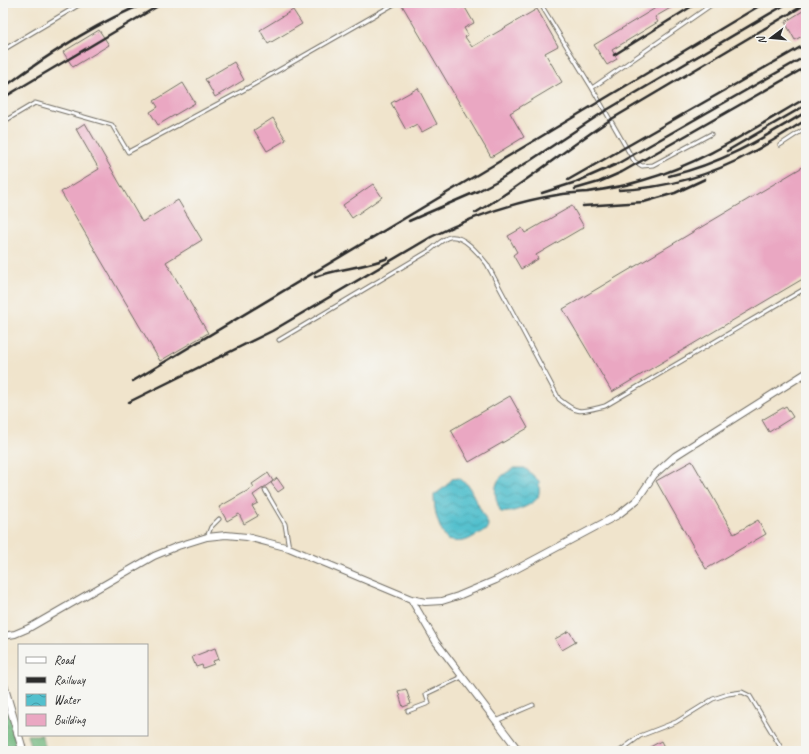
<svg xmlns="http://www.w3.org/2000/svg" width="809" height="754" font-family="Caveat,sans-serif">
	<defs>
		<pattern id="forest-firs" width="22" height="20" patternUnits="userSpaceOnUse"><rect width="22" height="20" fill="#6eb67c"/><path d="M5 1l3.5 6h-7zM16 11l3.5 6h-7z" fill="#5b9466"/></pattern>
		<pattern id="water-waves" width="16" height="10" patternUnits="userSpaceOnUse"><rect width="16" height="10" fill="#53c0cd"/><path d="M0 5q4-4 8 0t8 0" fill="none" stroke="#459ca7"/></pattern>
	</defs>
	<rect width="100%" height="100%" fill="#f6f6f2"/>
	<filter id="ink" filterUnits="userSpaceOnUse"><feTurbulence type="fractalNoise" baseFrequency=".025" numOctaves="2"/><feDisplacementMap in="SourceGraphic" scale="8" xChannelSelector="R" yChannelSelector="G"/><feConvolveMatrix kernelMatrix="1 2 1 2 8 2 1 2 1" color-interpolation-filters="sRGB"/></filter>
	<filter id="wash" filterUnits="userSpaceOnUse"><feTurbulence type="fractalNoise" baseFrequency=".012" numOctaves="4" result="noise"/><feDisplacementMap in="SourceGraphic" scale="16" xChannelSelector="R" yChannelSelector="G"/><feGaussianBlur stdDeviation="0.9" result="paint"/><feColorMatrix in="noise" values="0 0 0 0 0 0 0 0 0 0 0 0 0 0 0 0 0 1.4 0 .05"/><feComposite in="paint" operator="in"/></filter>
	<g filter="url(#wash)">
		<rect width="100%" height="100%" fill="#f0e4cc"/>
		<path fill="url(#forest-firs)" stroke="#4c7054" d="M 3,686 L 21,751 L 3,751 Z
			M 27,735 L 42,735 L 42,738 L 47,751 L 32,751 Z"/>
		<path fill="url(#water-waves)" stroke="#3f767c" d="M 514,468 L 525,468 L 539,481 C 539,486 540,492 538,497 C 533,506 510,514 501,512 C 496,502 492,488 500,478 C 503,474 510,471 514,468 Z
			M 459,478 L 468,485 L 488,524 L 487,530 C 469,537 468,545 447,540 C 438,527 434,511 434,495 L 445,487 L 452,479 Z"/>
		<g id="blocks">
			<path fill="#eaa7c2" d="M 406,3 L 454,3 L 457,8 L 463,4 L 474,23 L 464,28 L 468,35 L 465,37 L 472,47 L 537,9 L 558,46 L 545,53 L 562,82 L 510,113 L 524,137 L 491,157 L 402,5 Z
				M 664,3 L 679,3 L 655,17 L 658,22 L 612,50 L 617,59 L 607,65 L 594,45 Z
				M 806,9 L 806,34 L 795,40 L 785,22 Z
				M 293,10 L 302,24 L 268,44 L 260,30 Z
				M 99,30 L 109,45 L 73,67 L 63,52 Z
				M 234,62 L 244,80 L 215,97 L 205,79 Z
				M 183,83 L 195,103 L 158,125 L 150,112 L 158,107 L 154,101 Z
				M 418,88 L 437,124 L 422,132 L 417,124 L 406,130 L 391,103 Z
				M 273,118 L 286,140 L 267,151 L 254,130 Z
				M 85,123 L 142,222 L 178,200 L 202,240 L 166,262 L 208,333 L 160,361 L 61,192 L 99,169 L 76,129 Z
				M 806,165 L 806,277 L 612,392 L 563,309 Z
				M 373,184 L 382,197 L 352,218 L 343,205 Z
				M 572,206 L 584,227 L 536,255 L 538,259 L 521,269 L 513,255 L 517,252 L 508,236 L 522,228 L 525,233 Z
				M 510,396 L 528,428 L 469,462 L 451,430 Z
				M 786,406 L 793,417 L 769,432 L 762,420 Z
				M 692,461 L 734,534 L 758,520 L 766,534 L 706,569 L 656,481 Z
				M 268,473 L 273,481 L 253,495 L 258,503 L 252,506 L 258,516 L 244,524 L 239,514 L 227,521 L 219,507 L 254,487 L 252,484 Z
				M 277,478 L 284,488 L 278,492 L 271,483 Z
				M 569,631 L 576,642 L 562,650 L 555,639 Z
				M 215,648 L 219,659 L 213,661 L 214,664 L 203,668 L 202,665 L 196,667 L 192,657 Z
				M 406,689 L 411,704 L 403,707 L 398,691 Z
				M 661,741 L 666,751 L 643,751 Z"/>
		</g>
	</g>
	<g filter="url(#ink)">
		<use href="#blocks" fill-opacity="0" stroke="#706c63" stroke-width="1"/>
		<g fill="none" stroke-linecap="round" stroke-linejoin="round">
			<g stroke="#706c63" stroke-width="5">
				<path id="service" d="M 540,3 L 592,88 L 634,161 L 642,166 L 653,165 L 711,134
					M 3,50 L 82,3
					M 592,88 L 714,3
					M 3,122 L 35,103 L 112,125 L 128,152 L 251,86 L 396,3
					M 780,145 L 806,128
					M 279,340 L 429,251 C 435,247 443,238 450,237 C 464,235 479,254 487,264 L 559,399 C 578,415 581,412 605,406 L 806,288
					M 265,490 L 285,524 L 289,548
					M 207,537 L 211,527 L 219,519
					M 408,711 L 429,703 L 426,694 L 462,677
					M 496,721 L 533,705
					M 620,751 L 640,736 L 676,722 L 713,699 L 728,694 L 742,692 L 750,696 L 783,751"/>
			</g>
			<g stroke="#706c63" stroke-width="8">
				<path id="minor" d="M 411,599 L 436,642 L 519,751
					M 3,636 L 15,634 L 29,628 L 154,556 L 178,546 L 207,537 L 226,535 L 247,537 L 289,548 L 411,599 L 425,602 L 442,601 L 458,596 L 496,580 L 618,515 L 637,500 L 654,475 L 675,456 L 806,373"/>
			</g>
			<g stroke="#706c63" stroke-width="9">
				<path id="tertiary" d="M 3,683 L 23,751"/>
			</g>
			<use href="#service" stroke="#fff" stroke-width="3"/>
			<use href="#minor" stroke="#fff" stroke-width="6"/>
			<use href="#tertiary" stroke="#fff" stroke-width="7"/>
			<path stroke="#2b2b2b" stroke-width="2.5" d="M 614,55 L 697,3
				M 3,88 C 47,55 95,23 146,3
				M 3,98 L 163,3
				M 727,151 L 806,105
				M 669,176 C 723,163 760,140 806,112
				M 568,180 L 806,44
				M 575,189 L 599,182 L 622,172 L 806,67
				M 619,190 C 666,188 710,176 751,153 C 770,143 788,131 806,120
				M 542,193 L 576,182 L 617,164 L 806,56
				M 583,206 L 644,202 L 675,193 L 705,179
				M 475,213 C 522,186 564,150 610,120 L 806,4
				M 409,221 L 478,191 L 497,181 L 528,162 L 605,111 L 788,3
				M 315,277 C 338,268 364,268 388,258
				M 133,381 L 764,3
				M 129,402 L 272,331 L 431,237 C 471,217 513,202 557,195 C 567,193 578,193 588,192 C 607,189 625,186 644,180 C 703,163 754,128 806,98"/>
		</g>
	</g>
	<rect width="809" height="754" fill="none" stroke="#f6f6f2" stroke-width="16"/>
	<rect x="18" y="644" width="130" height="92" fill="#f6f6f2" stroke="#a5a5a2"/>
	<rect x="26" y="657" width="20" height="6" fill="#ffffff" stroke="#a5a5a2"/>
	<text x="54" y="664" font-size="12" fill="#2b2b2b">Road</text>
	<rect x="26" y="677" width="20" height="6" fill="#2b2b2b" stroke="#a5a5a2"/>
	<text x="54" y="684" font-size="12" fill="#2b2b2b">Railway</text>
	<rect x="26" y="694" width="20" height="12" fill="url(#water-waves)" stroke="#a5a5a2"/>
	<text x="54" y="704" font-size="12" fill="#2b2b2b">Water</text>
	<rect x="26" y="714" width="20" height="12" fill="#eaa7c2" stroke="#a5a5a2"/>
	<text x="54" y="724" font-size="12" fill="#2b2b2b">Building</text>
	<g transform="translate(771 38) rotate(254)" stroke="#f6f6f2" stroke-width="3" paint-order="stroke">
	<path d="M0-3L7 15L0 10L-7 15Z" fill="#2b2b2b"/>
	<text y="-6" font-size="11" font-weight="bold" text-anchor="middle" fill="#2b2b2b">N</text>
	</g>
</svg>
